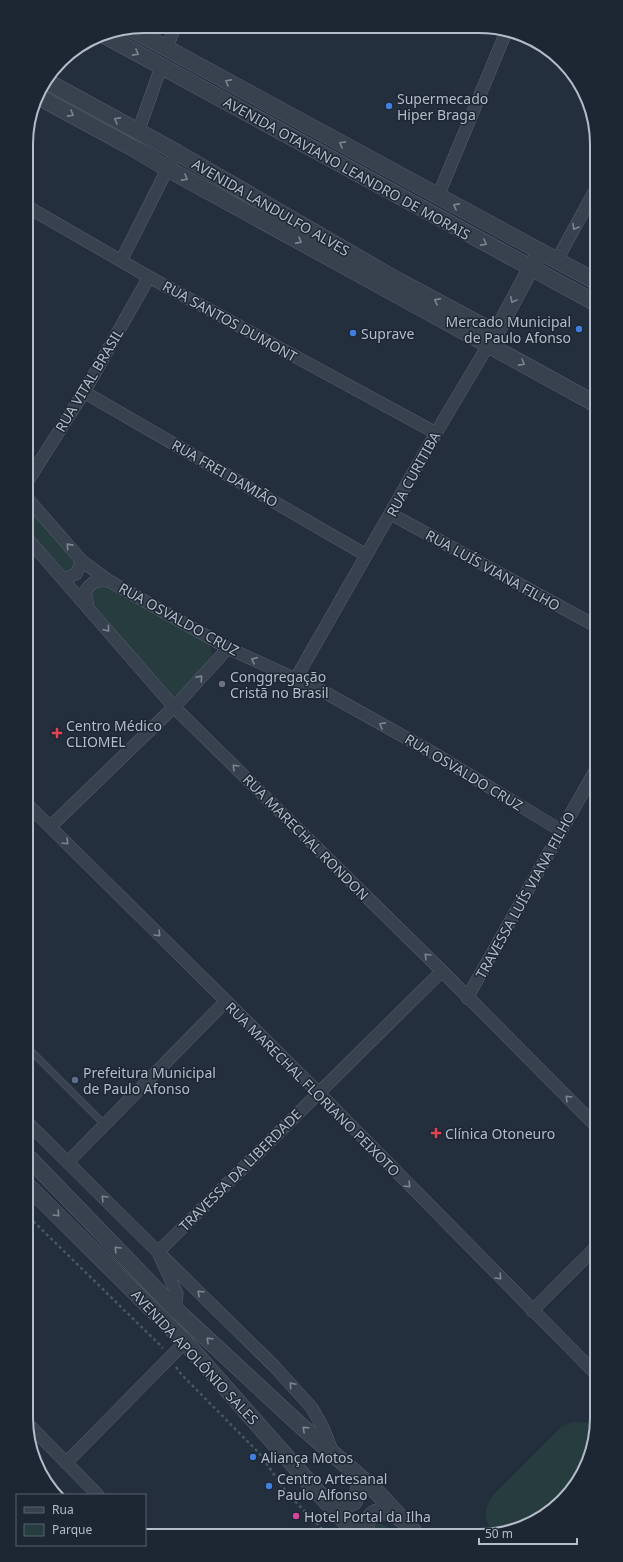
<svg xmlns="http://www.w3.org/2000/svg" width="623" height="1562" font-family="'Noto Sans',sans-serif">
	<rect width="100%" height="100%" fill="#242f3e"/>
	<path fill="#263c3f" d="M 27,505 L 78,559 L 73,572 L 62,572 L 27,531 Z
		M 106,583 L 209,645 C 212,650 213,653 211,659 L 178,694 L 171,697 L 165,693 L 92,602 L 91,596 L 94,588 Z
		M 572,1422 L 588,1423 L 596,1429 L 588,1463 L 568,1495 L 544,1516 L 509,1532 L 494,1532 C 482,1520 484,1508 493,1495 L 562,1426 Z
		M 380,1523 L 387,1526 L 393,1533 L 376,1533 L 375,1528 L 377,1524 Z"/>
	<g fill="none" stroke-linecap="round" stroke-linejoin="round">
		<g stroke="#565f6c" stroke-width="7">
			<path id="service" d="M 29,1049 L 104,1124"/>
		</g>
		<g stroke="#565f6c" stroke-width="13">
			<path id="minor" d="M 167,48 L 175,26
				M 138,132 L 161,67
				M 438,196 L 507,30
				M 26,206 L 149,277 L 436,433
				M 557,260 L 593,194
				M 121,261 L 176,152
				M 84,392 L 366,555
				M 27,482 L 84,392 L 149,277
				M 27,498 L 82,561 L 109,581 L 228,648 L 326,693 L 435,754 L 560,830
				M 391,514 L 594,625
				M 27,538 L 174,707 L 442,971 L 596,1126
				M 63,579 L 76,574 L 82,561
				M 88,607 L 85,592 C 91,582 97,579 109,581
				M 295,680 L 436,433 L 493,337
				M 28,805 L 318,1092 L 597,1375
				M 50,827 L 178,703 L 228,648
				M 467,998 L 595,771
				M 29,1124 L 158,1252 L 177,1294 L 175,1309
				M 68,1162 L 226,1001
				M 532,1311 L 596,1247
				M 30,1426 L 98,1495
				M 333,1453 L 323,1428 L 312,1408 L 274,1366 L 158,1252 L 442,971
				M 66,1463 L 185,1342"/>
		</g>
		<g stroke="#565f6c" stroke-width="17">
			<path id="tertiary" d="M 131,29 L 593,280
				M 102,34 L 594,302
				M 46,81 L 176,152 L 395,279 L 496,333 L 540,251
				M 37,96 L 131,147 L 168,169 L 594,403
				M 29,1158 L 175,1309 L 300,1425 L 377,1492 L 414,1532
				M 29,1187 L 185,1342 L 322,1497 L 356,1533
				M 326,1500 C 336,1509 343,1506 354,1502 L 360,1486 L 355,1473
				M 368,1533 L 365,1525 C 367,1522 370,1517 373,1514 C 381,1508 394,1514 401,1519"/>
		</g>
		<path stroke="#44595c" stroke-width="2.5" stroke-dasharray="3 3" stroke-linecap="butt" d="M 29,1217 L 163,1348
			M 176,1367 L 181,1374 L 259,1453 L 287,1493 L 326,1533"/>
		<use href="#service" stroke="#38414e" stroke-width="6"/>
		<use href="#minor" stroke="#38414e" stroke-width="12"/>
		<use href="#tertiary" stroke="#38414e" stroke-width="16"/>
	</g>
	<defs><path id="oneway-chevron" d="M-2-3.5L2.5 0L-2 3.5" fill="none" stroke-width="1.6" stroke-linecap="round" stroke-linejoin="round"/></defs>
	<g stroke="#7c8592">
		<use href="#oneway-chevron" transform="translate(136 53) rotate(29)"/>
		<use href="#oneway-chevron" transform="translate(228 82) rotate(-151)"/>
		<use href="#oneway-chevron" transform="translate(71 114) rotate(29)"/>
		<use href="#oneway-chevron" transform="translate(117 120) rotate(-151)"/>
		<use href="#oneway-chevron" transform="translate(342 144) rotate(-152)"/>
		<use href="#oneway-chevron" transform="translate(185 178) rotate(29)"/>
		<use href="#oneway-chevron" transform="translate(456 206) rotate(-152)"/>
		<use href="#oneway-chevron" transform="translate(575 227) rotate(119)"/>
		<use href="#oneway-chevron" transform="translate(299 241) rotate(29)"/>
		<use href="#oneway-chevron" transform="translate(484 243) rotate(29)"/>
		<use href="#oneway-chevron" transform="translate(513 300) rotate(118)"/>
		<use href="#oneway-chevron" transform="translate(437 301) rotate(-152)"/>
		<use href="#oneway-chevron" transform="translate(522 363) rotate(29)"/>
		<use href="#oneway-chevron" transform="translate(69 546) rotate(-132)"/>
		<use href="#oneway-chevron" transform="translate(107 629) rotate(49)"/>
		<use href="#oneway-chevron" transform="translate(254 660) rotate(-155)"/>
		<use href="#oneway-chevron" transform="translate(200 678) rotate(-48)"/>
		<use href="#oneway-chevron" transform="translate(382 725) rotate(-151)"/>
		<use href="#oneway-chevron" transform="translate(235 767) rotate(-135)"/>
		<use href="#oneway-chevron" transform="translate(66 842) rotate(45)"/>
		<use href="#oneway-chevron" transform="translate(158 934) rotate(45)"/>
		<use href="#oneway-chevron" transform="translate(427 956) rotate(-135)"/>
		<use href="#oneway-chevron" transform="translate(568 1098) rotate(-135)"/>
		<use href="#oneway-chevron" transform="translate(408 1185) rotate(46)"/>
		<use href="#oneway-chevron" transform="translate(104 1198) rotate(-135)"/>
		<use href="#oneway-chevron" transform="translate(57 1214) rotate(45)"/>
		<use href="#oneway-chevron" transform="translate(117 1249) rotate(-134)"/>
		<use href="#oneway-chevron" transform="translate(499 1277) rotate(46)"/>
		<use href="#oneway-chevron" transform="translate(200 1293) rotate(-136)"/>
		<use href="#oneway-chevron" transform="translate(209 1340) rotate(-137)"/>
		<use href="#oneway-chevron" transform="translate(292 1385) rotate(-131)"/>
		<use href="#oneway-chevron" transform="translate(305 1429) rotate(-138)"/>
	</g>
	<g fill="#3f7fe0" stroke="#1d2633" stroke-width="1.5">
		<circle cx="389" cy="106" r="4"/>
		<circle cx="579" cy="329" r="4"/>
		<circle cx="353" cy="333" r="4"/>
		<circle cx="253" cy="1457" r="4"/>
		<circle cx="269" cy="1486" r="4"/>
	</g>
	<circle fill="#6b7280" stroke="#1d2633" stroke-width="1.5" cx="222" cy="684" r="4"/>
	<g fill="#e0444e" stroke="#1d2633" stroke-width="1.5">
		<path d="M55 727h4v4h4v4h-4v4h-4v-4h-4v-4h4z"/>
		<path d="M434 1127h4v4h4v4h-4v4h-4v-4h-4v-4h4z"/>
	</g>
	<circle fill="#5c6f8a" stroke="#1d2633" stroke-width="1.5" cx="75" cy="1080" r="4"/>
	<circle fill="#d1479c" stroke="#1d2633" stroke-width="1.5" cx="296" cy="1516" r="4"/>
	<g text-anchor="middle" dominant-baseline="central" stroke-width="3" stroke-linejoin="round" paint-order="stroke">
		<g font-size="14" fill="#b4bcc9" stroke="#1d2633" text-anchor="start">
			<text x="397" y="98">Supermecado<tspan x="397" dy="16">Hiper Braga</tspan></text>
			<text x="571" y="321" text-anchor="end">Mercado Municipal<tspan x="571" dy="16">de Paulo Afonso</tspan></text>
			<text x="361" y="333">Suprave</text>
			<text x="230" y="676">Conggregação<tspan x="230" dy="16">Cristã no Brasil</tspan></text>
			<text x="66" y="725">Centro Médico<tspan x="66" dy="16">CLIOMEL</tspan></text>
			<text x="83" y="1072">Prefeitura Municipal<tspan x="83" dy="16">de Paulo Afonso</tspan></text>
			<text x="445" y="1133">Clínica Otoneuro</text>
			<text x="261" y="1457">Aliança Motos</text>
			<text x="277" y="1478">Centro Artesanal<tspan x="277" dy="16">Paulo Alfonso</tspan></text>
			<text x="304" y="1516">Hotel Portal da Ilha</text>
		</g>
		<g font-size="14" fill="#b4bcc9" stroke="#1d2633">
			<text transform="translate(347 168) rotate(29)">AVENIDA OTAVIANO LEANDRO DE MORAIS</text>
			<text transform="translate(271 207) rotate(30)">AVENIDA LANDULFO ALVES</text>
			<text transform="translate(230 321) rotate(29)">RUA SANTOS DUMONT</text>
			<text transform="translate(89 380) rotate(-59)">RUA VITAL BRASIL</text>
			<text transform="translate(225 473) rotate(30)">RUA FREI DAMIÃO</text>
			<text transform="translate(413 474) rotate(-61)">RUA CURITIBA</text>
			<text transform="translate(493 570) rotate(29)">RUA LUÍS VIANA FILHO</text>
			<text transform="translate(179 619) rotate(29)">RUA OSVALDO CRUZ</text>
			<text transform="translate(464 772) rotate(31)">RUA OSVALDO CRUZ</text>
			<text transform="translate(306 837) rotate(45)">RUA MARECHAL RONDON</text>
			<text transform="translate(525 895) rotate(-61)">TRAVESSA LUÍS VIANA FILHO</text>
			<text transform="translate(313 1089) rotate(45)">RUA MARECHAL FLORIANO PEIXOTO</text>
			<text transform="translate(240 1170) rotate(-45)">TRAVESSA DA LIBERDADE</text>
			<text transform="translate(195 1357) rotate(47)">AVENIDA APOLÔNIO SALES</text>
		</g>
	</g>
	<path d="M0 0H623V1562H0ZM144 33H479A111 111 0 0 1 590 144V1418A111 111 0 0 1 479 1529H144A111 111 0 0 1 33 1418V144A111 111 0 0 1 144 33Z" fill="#1d2633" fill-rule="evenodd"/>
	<path fill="none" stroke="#b4bcc9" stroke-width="2" d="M144 33H479A111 111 0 0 1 590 144V1418A111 111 0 0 1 479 1529H144A111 111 0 0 1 33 1418V144A111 111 0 0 1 144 33Z"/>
	<rect x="16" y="1494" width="130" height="52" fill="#1d2633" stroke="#59626f"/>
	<rect x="24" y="1507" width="20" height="6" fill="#38414e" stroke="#59626f"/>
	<text x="52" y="1514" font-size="12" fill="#b4bcc9">Rua</text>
	<rect x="24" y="1524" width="20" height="12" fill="#263c3f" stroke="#59626f"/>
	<text x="52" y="1534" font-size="12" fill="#b4bcc9">Parque</text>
	<path d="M479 1538v6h98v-6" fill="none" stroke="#b4bcc9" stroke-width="2"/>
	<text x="485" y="1538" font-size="12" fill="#b4bcc9" stroke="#1d2633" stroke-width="3" paint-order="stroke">50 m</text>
</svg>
